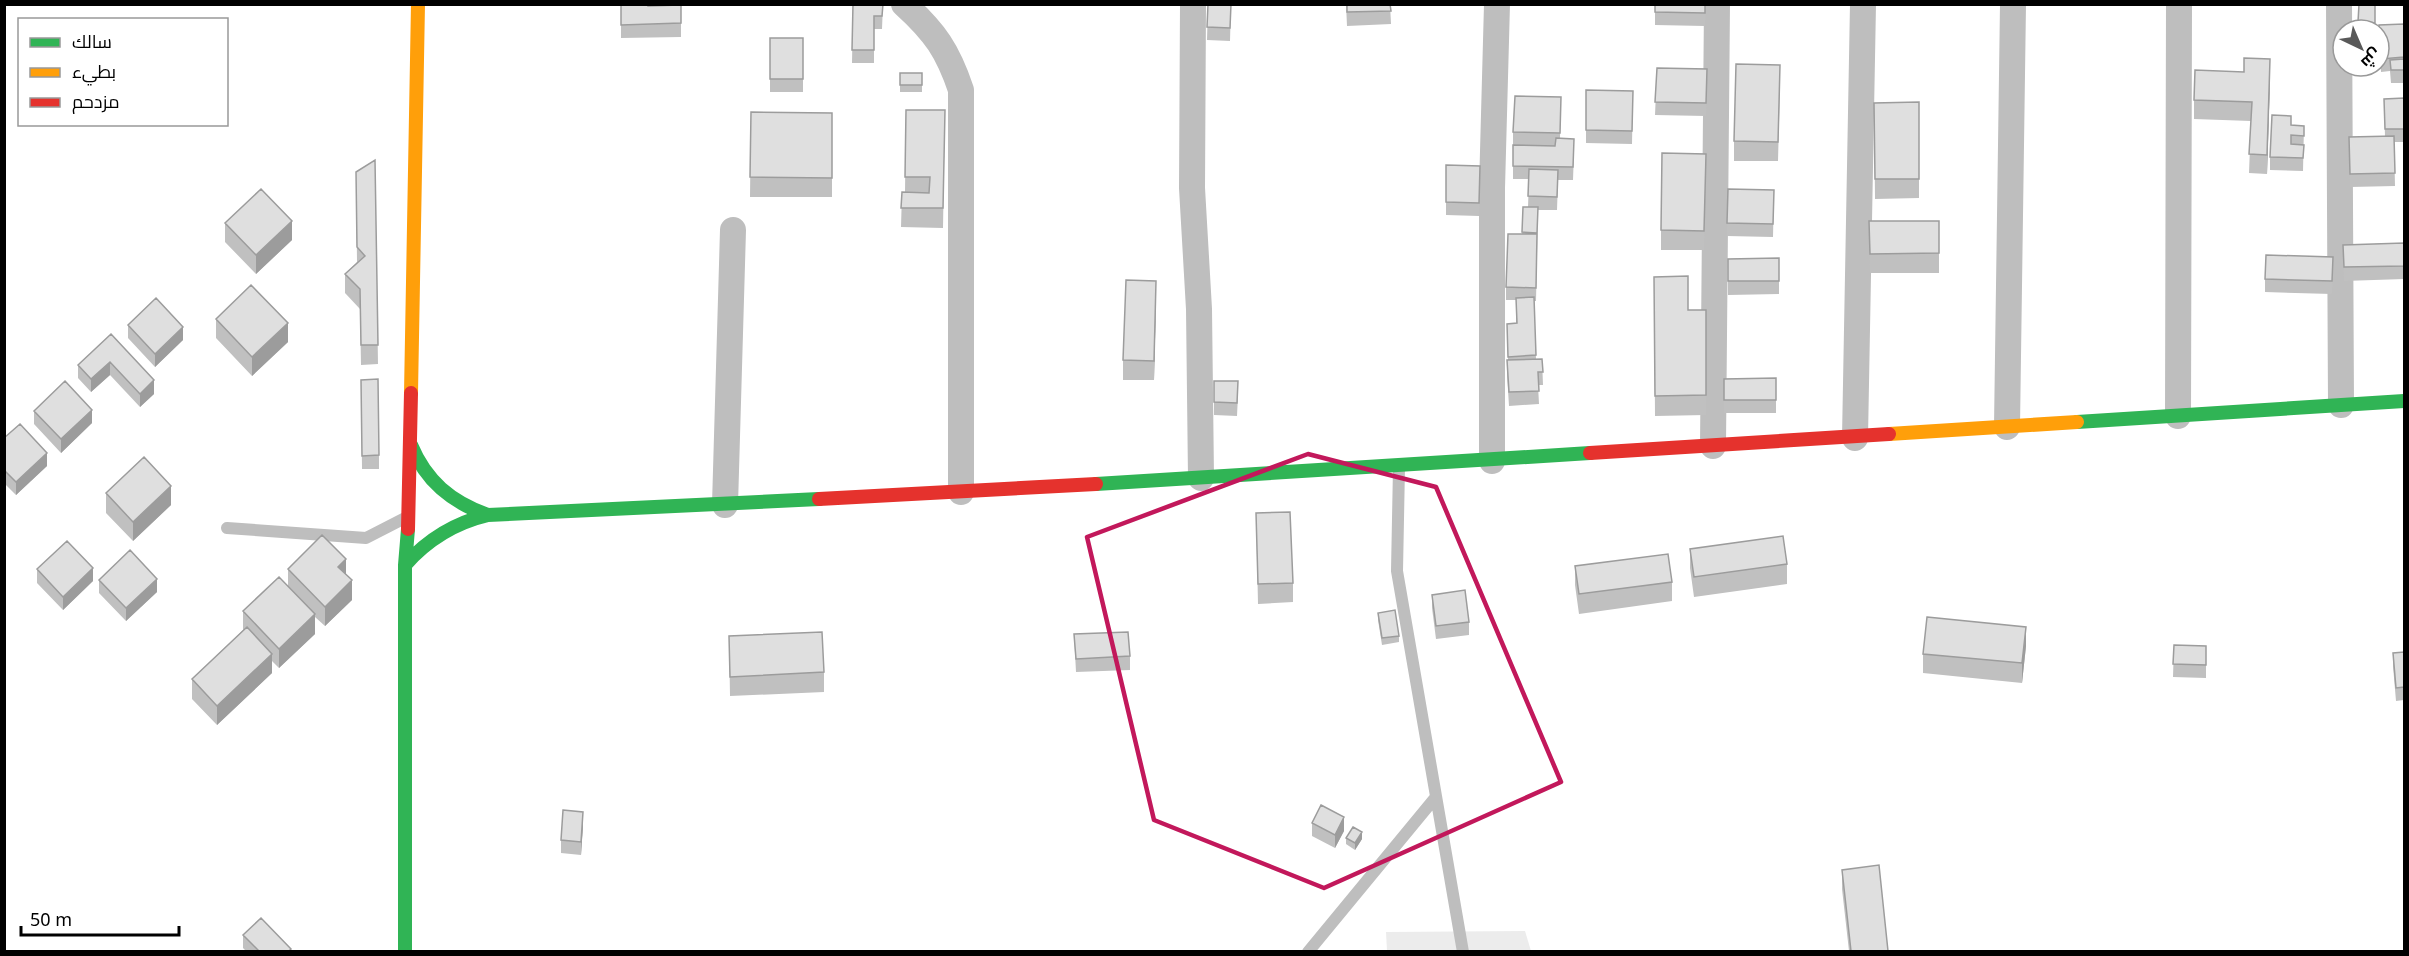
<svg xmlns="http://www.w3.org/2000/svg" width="2409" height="956" font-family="'Noto Sans',Cairo,sans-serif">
	<rect width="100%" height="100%" fill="#fff"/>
	<path fill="#ececec" d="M 1525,931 L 1531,951 L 1387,951 L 1386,932 Z"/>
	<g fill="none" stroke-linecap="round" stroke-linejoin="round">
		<path stroke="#bebebe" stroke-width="12" d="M 1399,467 L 1397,571 L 1463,952
			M 227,528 L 366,538 L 405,518
			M 1308,952 L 1435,798"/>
		<path stroke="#bebebe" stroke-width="26" d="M 904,4 C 935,32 948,51 961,90 L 961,492
			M 1193,4 L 1192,188 L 1199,309 L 1201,478
			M 2339,4 L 2341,405
			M 2178,416 L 2179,4
			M 2007,427 L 2013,4
			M 1855,438 L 1863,4
			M 1713,446 L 1717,4
			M 1492,461 L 1492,188 L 1497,4
			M 725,505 L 733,230"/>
		<path stroke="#30b455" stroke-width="14" d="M 2077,422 L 2404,401
			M 411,445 C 426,481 451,502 488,515
			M 1096,484 L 1590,453
			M 405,565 C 428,539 454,523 488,515 L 819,499
			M 405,952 L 405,565 L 408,529"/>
		<path stroke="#ff9f0a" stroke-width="14" d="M 411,393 L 418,4
			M 1889,434 L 2077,422"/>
		<path stroke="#e5322d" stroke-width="14" d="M 1590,453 L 1889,434
			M 819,499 L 1096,484
			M 408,529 L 411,393"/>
	</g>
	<path fill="#c0c0c0" d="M 621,4 L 648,6 L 681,5 L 681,37 L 621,38 Z
		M 853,4 L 883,4 L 882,29 L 874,29 L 874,63 L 852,63 Z
		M 1208,4 L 1231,4 L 1230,41 L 1207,40 Z
		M 1346,4 L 1390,4 L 1391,24 L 1347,26 Z
		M 1655,4 L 1706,4 L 1705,26 L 1655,25 Z
		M 2359,4 L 2375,4 L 2375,29 L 2358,29 Z
		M 2404,24 L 2404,83 L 2391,83 L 2390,71 L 2381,72 L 2379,25 Z
		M 770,38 L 803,38 L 803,92 L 770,92 Z
		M 1657,68 L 1707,69 L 1706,116 L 1655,115 Z
		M 900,73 L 922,73 L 922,92 L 900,92 Z
		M 2270,79 L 2267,174 L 2249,173 L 2251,121 L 2194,119 L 2194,100 Z
		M 1780,84 L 1778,161 L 1734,161 L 1734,141 Z
		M 1586,90 L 1633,91 L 1632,144 L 1586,143 Z
		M 1561,97 L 1560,138 L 1574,152 L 1573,180 L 1558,180 L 1557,210 L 1538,210 L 1536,301 L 1534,301 L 1536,359 L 1542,359 L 1543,385 L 1538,385 L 1539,404 L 1509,406 L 1507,374 L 1507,360 L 1508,360 L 1507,324 L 1516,323 L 1516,300 L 1506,300 L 1506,287 L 1522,234 L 1528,207 L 1529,179 L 1513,179 L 1513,132 Z
		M 2404,98 L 2404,142 L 2394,142 L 2395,186 L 2350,187 L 2349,137 L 2385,137 L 2384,99 Z
		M 1919,102 L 1919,198 L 1875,199 L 1874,103 Z
		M 906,110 L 945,110 L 943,228 L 901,227 L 902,192 L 905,192 Z
		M 751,112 L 832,113 L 832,197 L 750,197 Z
		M 2291,125 L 2304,126 L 2303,171 L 2270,170 L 2270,157 Z
		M 1706,154 L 1704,250 L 1661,250 L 1661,230 Z
		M 375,160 L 378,364 L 361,365 L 360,309 L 345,293 L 345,274 L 357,262 L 356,172 Z
		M 1446,165 L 1480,166 L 1479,216 L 1446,215 Z
		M 1728,189 L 1774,190 L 1773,237 L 1727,236 Z
		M 1869,221 L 1939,221 L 1939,273 L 1870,273 Z
		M 225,223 L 292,240 L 256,274 L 225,242 Z
		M 2404,243 L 2404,279 L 2344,281 L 2343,245 Z
		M 1779,258 L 1779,294 L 1728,295 L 1728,259 Z
		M 2333,271 L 2332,294 L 2265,292 L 2265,279 Z
		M 1654,277 L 1688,310 L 1706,310 L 1706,415 L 1655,416 Z
		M 1156,300 L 1154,380 L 1123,380 L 1123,360 Z
		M 216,319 L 288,342 L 252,376 L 216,338 Z
		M 128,325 L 183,340 L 155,367 L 128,338 Z
		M 111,334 L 154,394 L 140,407 L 110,375 L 91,392 L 78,378 L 78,365 Z
		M 1776,378 L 1776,413 L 1724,413 L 1724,379 Z
		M 361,380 L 379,455 L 379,469 L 362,469 Z
		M 1238,395 L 1237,416 L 1214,415 L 1214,402 Z
		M 34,411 L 92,423 L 61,453 L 34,424 Z
		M 4,438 L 47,466 L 16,495 L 4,483 Z
		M 106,493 L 171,505 L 133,541 L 106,513 Z
		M 1256,513 L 1293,583 L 1293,602 L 1258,604 Z
		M 1690,549 L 1787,564 L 1787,584 L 1694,597 L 1690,568 Z
		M 1575,566 L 1672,582 L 1672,601 L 1579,614 L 1575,585 Z
		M 37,569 L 93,581 L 63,610 L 37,583 Z
		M 288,569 L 346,575 L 352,600 L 325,626 L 315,617 L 315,634 L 279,668 L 272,661 L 272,673 L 217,725 L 192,699 L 192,679 L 243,630 L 243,611 L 288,585 Z
		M 99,580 L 157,592 L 126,621 L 99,593 Z
		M 1432,595 L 1469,622 L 1469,635 L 1436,639 L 1432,608 Z
		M 1378,613 L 1399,636 L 1399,642 L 1382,645 L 1378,620 Z
		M 1074,634 L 1130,656 L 1130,670 L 1076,672 Z
		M 729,636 L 824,672 L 824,692 L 730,696 Z
		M 2174,645 L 2206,646 L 2206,678 L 2173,677 Z
		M 2026,646 L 2022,683 L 1923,673 L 1923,654 Z
		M 2404,652 L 2404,700 L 2396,701 L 2393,666 L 2393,653 Z
		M 1312,823 L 1344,831 L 1335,848 L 1312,836 Z
		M 583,825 L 581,855 L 561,853 L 561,840 Z
		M 1346,838 L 1362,839 L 1355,850 L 1346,844 Z
		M 1842,870 L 1888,951 L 1849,951 L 1842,889 Z
		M 243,935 L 291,951 L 246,951 L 243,948 Z"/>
	<path fill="#9c9c9c" d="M 2270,59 L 2270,79 L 2267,174 L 2267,155 Z
		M 292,221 L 292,240 L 256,274 L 256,255 Z
		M 1156,281 L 1156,300 L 1154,380 L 1154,361 Z
		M 288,323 L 288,342 L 252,376 L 252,357 Z
		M 183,327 L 183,340 L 155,367 L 155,354 Z
		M 110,362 L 110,375 L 91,392 L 91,379 Z
		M 154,380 L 154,394 L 140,407 L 140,394 Z
		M 92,410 L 92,423 L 61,453 L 61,439 Z
		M 47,453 L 47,466 L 16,495 L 16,482 Z
		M 171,486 L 171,505 L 133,541 L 133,522 Z
		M 346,559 L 346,579 L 338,567 Z
		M 93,568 L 93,581 L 63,610 L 63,597 Z
		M 157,579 L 157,592 L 126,621 L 126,608 Z
		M 352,580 L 352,600 L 325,626 L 325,607 Z
		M 315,614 L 315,634 L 279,668 L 279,649 Z
		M 2026,627 L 2026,646 L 2022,683 L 2022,663 Z
		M 272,654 L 272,673 L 217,725 L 217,706 Z
		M 583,812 L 583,825 L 581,855 L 581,842 Z
		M 1344,817 L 1344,831 L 1335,848 L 1335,835 Z
		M 1362,832 L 1362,839 L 1355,850 L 1355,843 Z"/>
	<path fill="#dfdfdf" stroke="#9c9c9c" stroke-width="1.5" d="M 621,4 L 648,4 L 648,6 L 681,5 L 681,23 L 621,25 Z
		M 853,4 L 883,4 L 882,16 L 874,16 L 874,50 L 852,50 Z
		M 1208,4 L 1231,4 L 1230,28 L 1207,27 Z
		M 1347,4 L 1390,4 L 1391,11 L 1347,12 Z
		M 1655,4 L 1705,4 L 1705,13 L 1655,12 Z
		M 2359,4 L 2375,4 L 2375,23 L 2358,22 Z
		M 2404,24 L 2404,57 L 2381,59 L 2379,25 Z
		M 770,38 L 803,38 L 803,79 L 770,79 Z
		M 2244,58 L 2270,59 L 2267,155 L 2249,154 L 2252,102 L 2194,100 L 2195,70 L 2244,72 Z
		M 2404,59 L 2404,70 L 2391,70 L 2390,60 Z
		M 1736,64 L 1780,65 L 1778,142 L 1734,141 Z
		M 1657,68 L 1707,69 L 1706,103 L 1655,102 Z
		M 900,73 L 922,73 L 922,85 L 900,85 Z
		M 1586,90 L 1633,91 L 1632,131 L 1586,130 Z
		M 1515,96 L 1561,97 L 1560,133 L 1513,132 Z
		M 2404,98 L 2404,129 L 2385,129 L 2384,99 Z
		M 1919,102 L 1919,179 L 1875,179 L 1874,103 Z
		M 906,110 L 945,110 L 943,208 L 901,208 L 902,192 L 929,193 L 930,177 L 905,177 Z
		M 751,112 L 832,113 L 832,178 L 750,177 Z
		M 2272,115 L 2291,116 L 2291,125 L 2304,126 L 2304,136 L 2291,135 L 2291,144 L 2304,145 L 2303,158 L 2270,157 Z
		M 2394,136 L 2395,173 L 2350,174 L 2349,137 Z
		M 1556,138 L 1574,139 L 1573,167 L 1513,166 L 1513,145 L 1555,146 Z
		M 1662,153 L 1706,154 L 1704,231 L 1661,230 Z
		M 375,160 L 378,345 L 361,345 L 360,289 L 345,274 L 365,256 L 357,247 L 356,172 Z
		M 1446,165 L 1480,166 L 1479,203 L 1446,202 Z
		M 1529,169 L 1558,170 L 1557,197 L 1528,196 Z
		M 261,189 L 292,221 L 256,255 L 225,223 Z
		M 1728,189 L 1774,190 L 1773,224 L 1727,223 Z
		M 1523,207 L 1538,207 L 1537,233 L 1522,232 Z
		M 1869,221 L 1939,221 L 1939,253 L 1870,254 Z
		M 1508,234 L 1537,234 L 1536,288 L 1506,287 Z
		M 2404,243 L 2404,266 L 2344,267 L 2343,245 Z
		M 2266,255 L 2333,257 L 2332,281 L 2265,279 Z
		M 1779,258 L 1779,281 L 1728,281 L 1728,259 Z
		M 1688,276 L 1688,310 L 1706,310 L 1706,395 L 1655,396 L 1654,277 Z
		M 1126,280 L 1156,281 L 1154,361 L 1123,360 Z
		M 251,285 L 288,323 L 252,357 L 216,319 Z
		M 1534,297 L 1536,355 L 1508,357 L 1507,324 L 1517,323 L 1516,298 Z
		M 156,298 L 183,327 L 155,354 L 128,325 Z
		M 111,334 L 154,380 L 140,394 L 110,362 L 91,379 L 78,365 Z
		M 1542,359 L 1543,372 L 1538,372 L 1539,391 L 1509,392 L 1507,360 Z
		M 1776,378 L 1776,400 L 1724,400 L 1724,379 Z
		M 378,379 L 379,455 L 362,456 L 361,380 Z
		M 65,381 L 92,410 L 61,439 L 34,411 Z
		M 1214,381 L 1238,381 L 1237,403 L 1214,402 Z
		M 20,424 L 47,453 L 16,482 L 4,470 L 4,438 Z
		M 144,457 L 171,486 L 133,522 L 106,493 Z
		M 1290,512 L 1293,583 L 1258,584 L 1256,513 Z
		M 322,535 L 346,559 L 338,567 L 352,580 L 325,607 L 288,569 Z
		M 1783,536 L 1787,564 L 1694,577 L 1690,549 Z
		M 67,541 L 93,568 L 63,597 L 37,569 Z
		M 130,550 L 157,579 L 126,608 L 99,580 Z
		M 1668,554 L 1672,582 L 1579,594 L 1575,566 Z
		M 279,577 L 315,614 L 279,649 L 243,611 Z
		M 1465,590 L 1469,622 L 1436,626 L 1432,595 Z
		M 1395,610 L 1399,636 L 1382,638 L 1378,613 Z
		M 1927,617 L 2026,627 L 2022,663 L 1923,654 Z
		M 247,627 L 272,654 L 217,706 L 192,679 Z
		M 822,632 L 824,672 L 730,677 L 729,636 Z
		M 1128,632 L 1130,656 L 1076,659 L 1074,634 Z
		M 2174,645 L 2206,646 L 2206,665 L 2173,664 Z
		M 2404,652 L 2404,687 L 2396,688 L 2393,653 Z
		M 1321,805 L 1344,817 L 1335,835 L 1312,823 Z
		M 563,810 L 583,812 L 581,842 L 561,840 Z
		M 1353,827 L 1362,832 L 1355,843 L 1346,838 Z
		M 1879,865 L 1888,951 L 1851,951 L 1842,870 Z
		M 261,918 L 291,949 L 289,951 L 259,951 L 243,935 Z"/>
	<path fill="none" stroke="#c2185b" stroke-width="4.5" stroke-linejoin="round" d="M 1308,454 L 1436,487 L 1561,782 L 1324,888 L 1154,820 L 1087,537 Z"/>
	<rect width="2409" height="956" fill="none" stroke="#000000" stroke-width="12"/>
	<rect x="18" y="18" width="210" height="108" fill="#ffffff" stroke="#999999" stroke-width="1.5"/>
	<rect x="30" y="38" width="30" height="9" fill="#30b455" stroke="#999999" stroke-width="1.5"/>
	<text x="72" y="48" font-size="18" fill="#000000">سالك</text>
	<rect x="30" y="68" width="30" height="9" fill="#ff9f0a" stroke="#999999" stroke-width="1.5"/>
	<text x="72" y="78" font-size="18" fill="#000000">بطيء</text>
	<rect x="30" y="98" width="30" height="9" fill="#e5322d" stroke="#999999" stroke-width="1.5"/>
	<text x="72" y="108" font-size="18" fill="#000000">مزدحم</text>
	<g transform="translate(2361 48) rotate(136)"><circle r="28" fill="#ffffff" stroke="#999999" stroke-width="1.5"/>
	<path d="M0-4.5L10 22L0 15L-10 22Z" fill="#595959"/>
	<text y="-9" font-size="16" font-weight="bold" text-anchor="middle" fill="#000000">ش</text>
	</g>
	<path d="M21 926v9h158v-9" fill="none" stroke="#000000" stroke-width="3"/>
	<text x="30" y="926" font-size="18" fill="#000000" stroke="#ffffff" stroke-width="4.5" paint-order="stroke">50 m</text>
</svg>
